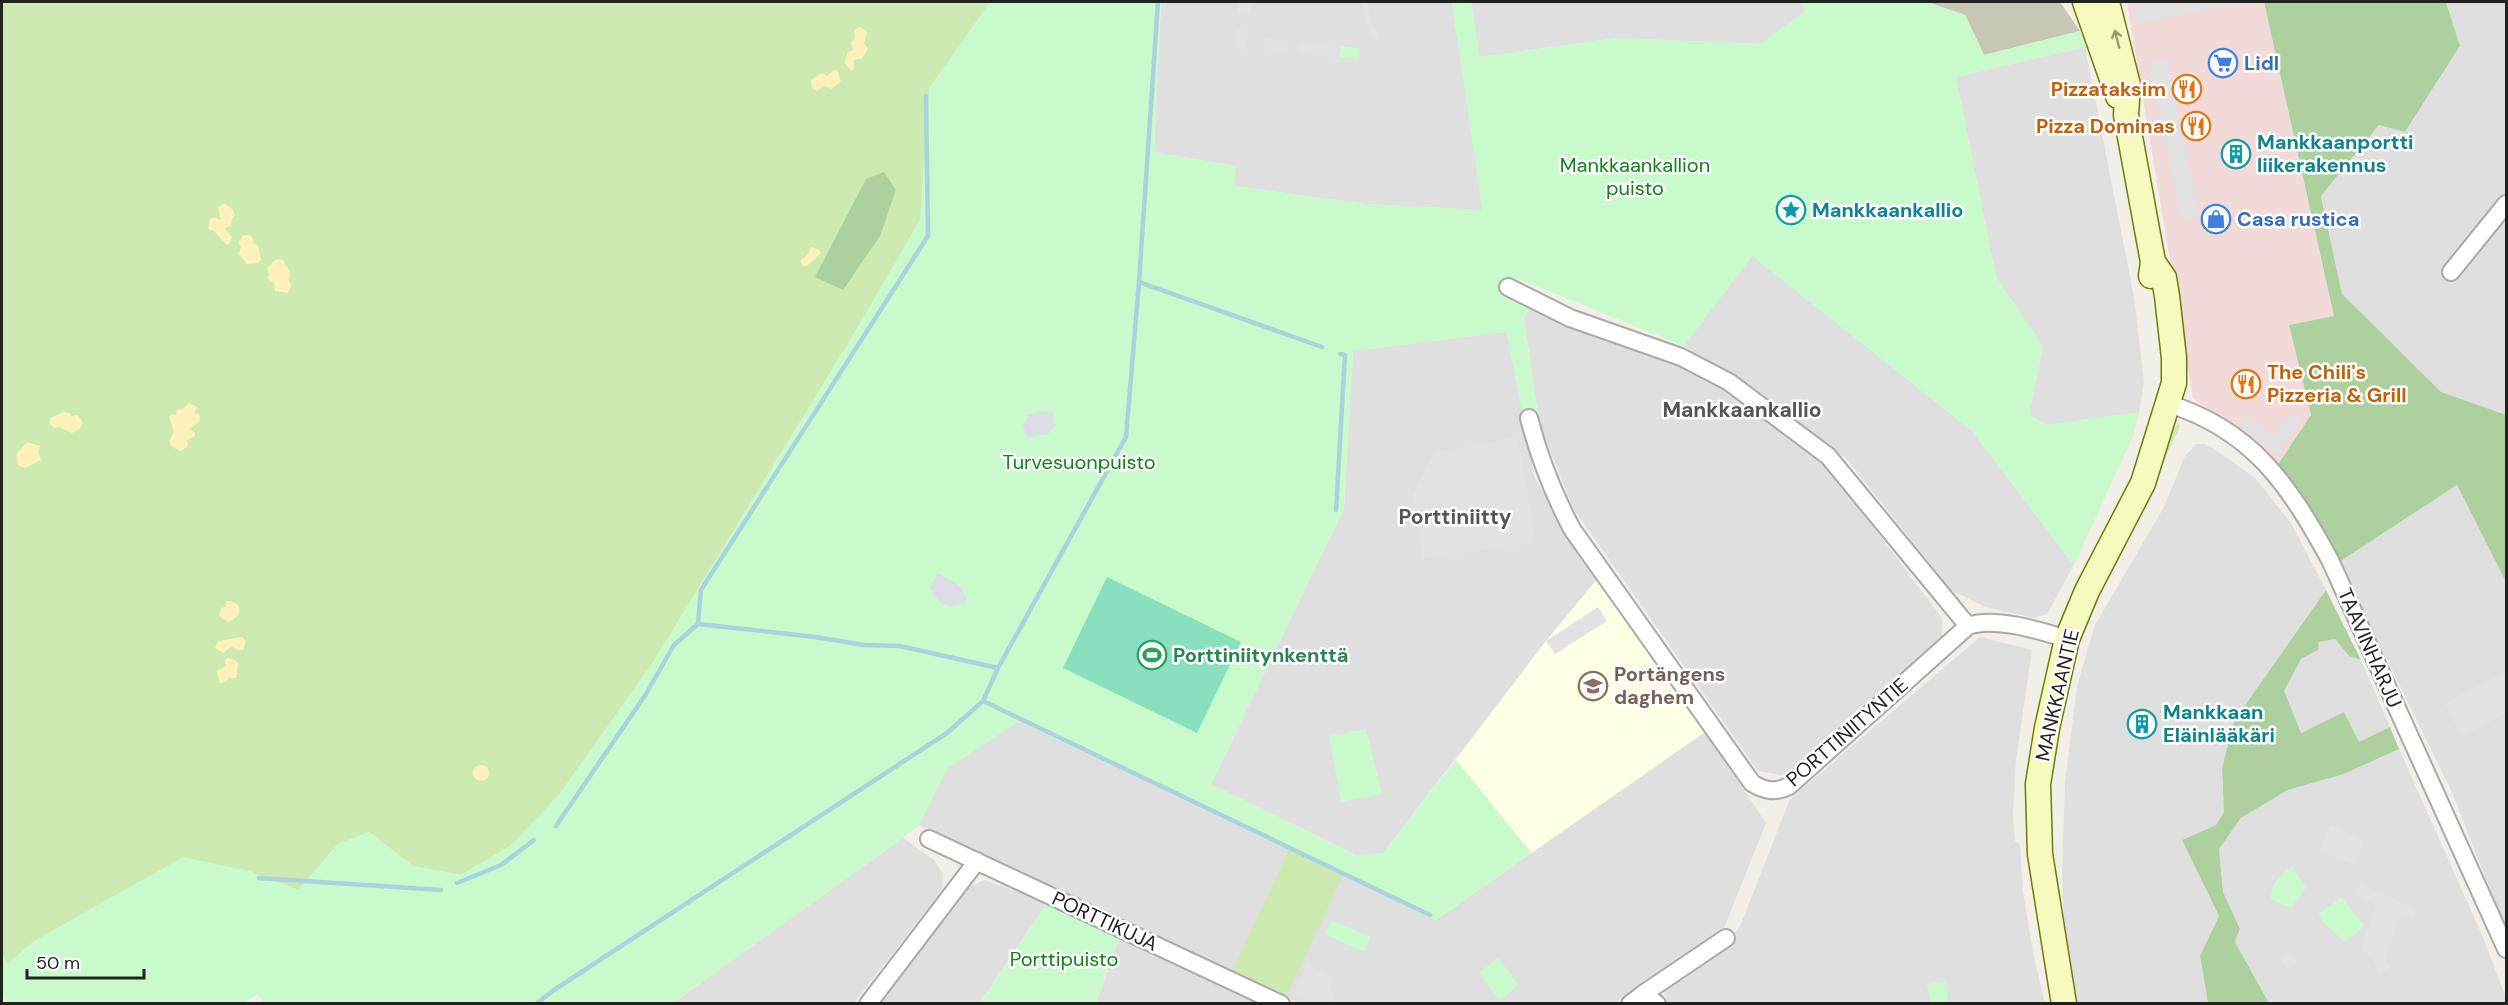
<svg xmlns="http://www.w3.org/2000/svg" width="2508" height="1005" font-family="'DM Sans',sans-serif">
	<rect width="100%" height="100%" fill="#f2efe9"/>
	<path fill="#e0dfdf" d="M 1161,2 L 1452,2 L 1483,210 L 1366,204 L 1234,186 L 1235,166 L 1154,152 Z
		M 1471,2 L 1802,2 L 1805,11 L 1761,44 L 1617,38 L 1479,57 Z
		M 2446,2 L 2506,2 L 2506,416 L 2442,394 L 2342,294 L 2321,195 L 2379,125 L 2405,132 L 2460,47 Z
		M 2085,47 L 2134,297 L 2144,382 L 2139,412 L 2046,425 L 2029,415 L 2043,347 L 1996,277 L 1956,77 Z
		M 1752,255 L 1972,431 L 2074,565 L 2047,614 L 2034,618 L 1983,606 L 1951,590 L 1846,458 L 1684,346 Z
		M 1530,306 L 1593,337 L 1681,367 L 1725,389 L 1821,458 L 1942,618 L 1942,639 L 1788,776 L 1758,771 L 1573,508 L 1539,423 L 1524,318 Z
		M 1507,332 L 1535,479 L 1557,511 L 1578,554 L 1599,577 L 1546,641 L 1383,853 L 1356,855 L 1211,784 L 1344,508 L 1353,351 Z
		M 2196,444 L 2205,444 L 2213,448 L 2255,478 L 2291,523 L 2326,590 L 2234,721 L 2222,768 L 2224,812 L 2216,825 L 2182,840 L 2219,916 L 2200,956 L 2208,1003 L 2077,1004 L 2065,945 L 2062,877 L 2065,782 L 2077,686 L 2095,625 L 2164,507 L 2185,456 Z
		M 2457,485 L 2506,582 L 2506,930 L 2452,792 L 2339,562 Z
		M 1980,637 L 2032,650 L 2016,760 L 2013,814 L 2015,841 L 2020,845 L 2023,892 L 2033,953 L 2045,1003 L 1668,1004 L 1664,988 L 1728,943 L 1741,924 L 1790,799 Z
		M 2335,639 L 2349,656 L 2361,660 L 2390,727 L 2359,742 L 2344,712 L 2301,733 L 2283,691 L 2301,659 L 2318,650 L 2319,642 Z
		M 1019,721 L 1436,920 L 1705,732 L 1766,823 L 1724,928 L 1613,1004 L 1299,1003 L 919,825 L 946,769 Z
		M 2399,749 L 2482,935 L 2506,997 L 2506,1003 L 2269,1003 L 2235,942 L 2240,929 L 2223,892 L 2219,849 L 2241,818 L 2288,790 L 2344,774 Z
		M 903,838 L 934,860 L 943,873 L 942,890 L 854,1003 L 673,1003 Z
		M 984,880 L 1048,902 L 979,1003 L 877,1004 L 966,888 Z
		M 1120,935 L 1258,1003 L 1096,1004 Z"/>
	<path fill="#f2dad9" d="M 2127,2 L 2264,2 L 2334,317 L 2289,325 L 2311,415 L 2277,466 L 2253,444 L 2193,398 Z"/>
	<path fill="#ffffe5" d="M 1599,577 L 1705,732 L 1531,853 L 1456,760 L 1546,641 Z"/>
	<path fill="#c7c7b4" d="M 1927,2 L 2060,2 L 2080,31 L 1984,55 L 1965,15 Z"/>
	<path fill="#cdebb0" d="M 2,2 L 1099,2 L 894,640 L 510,846 L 461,875 L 413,866 L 369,832 L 338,844 L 298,890 L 249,871 L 34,941 L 8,964 L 2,953 Z
		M 2178,424 L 2180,426 L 2159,472 L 2171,431 Z
		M 1289,850 L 1343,876 L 1286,997 L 1232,972 Z"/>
	<path fill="#add19e" d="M 2264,2 L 2446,2 L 2460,46 L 2405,132 L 2379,125 L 2321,196 L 2342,294 L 2441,392 L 2506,415 L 2506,582 L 2457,485 L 2339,562 L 2277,466 L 2311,415 L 2289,325 L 2334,316 Z
		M 884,172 L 896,190 L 880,236 L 843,290 L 815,277 L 866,179 Z
		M 2326,590 L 2361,660 L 2349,656 L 2335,639 L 2319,642 L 2318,650 L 2301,659 L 2284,691 L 2301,733 L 2344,712 L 2359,742 L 2390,727 L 2399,749 L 2344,774 L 2288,790 L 2241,818 L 2219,849 L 2223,892 L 2240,929 L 2235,942 L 2269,1003 L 2208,1003 L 2200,956 L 2219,916 L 2182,840 L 2216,825 L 2224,812 L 2222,768 L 2234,721 Z"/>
	<path fill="#fff1ba" d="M 860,27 L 867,32 L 864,43 L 868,49 L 862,58 L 854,60 L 854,68 L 852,71 L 844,63 L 848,52 L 853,50 L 851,43 L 855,38 L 854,30 Z
		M 834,70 L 837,70 L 841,81 L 832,89 L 824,86 L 817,91 L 812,88 L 811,80 L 822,73 L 827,76 Z
		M 224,203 L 233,210 L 235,216 L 232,219 L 231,226 L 224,228 L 232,237 L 229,244 L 226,244 L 214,231 L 208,229 L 210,219 L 213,217 L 221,220 L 218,208 Z
		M 243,235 L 248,235 L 252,237 L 254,244 L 258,245 L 261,260 L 258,263 L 247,264 L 239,254 L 241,247 L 238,243 Z
		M 811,247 L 818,249 L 821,253 L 807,266 L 803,266 L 800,261 L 808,254 Z
		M 276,259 L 283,260 L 291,275 L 288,278 L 291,286 L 288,293 L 275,291 L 274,283 L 267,278 L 269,275 L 267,268 Z
		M 189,403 L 197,407 L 194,414 L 198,414 L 200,416 L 199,422 L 190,429 L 195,433 L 195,436 L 187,440 L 188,446 L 181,451 L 172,447 L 169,441 L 174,432 L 169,416 L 172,414 L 176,415 L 177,410 L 183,409 Z
		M 64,412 L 69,413 L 72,416 L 78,415 L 83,423 L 80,429 L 72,433 L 59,427 L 54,428 L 50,424 L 50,418 Z
		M 28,442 L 40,446 L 38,452 L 41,460 L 25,468 L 19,466 C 13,454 19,450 28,442 Z
		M 226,601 C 244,601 243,617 228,622 L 219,616 L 221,608 L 226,607 Z
		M 242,637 L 246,641 L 243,650 L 238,650 L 232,646 L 223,653 L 215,648 L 218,641 Z
		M 228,658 L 235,660 L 238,664 L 236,678 L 229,678 L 226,682 L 220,683 L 217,671 L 226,666 L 225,660 Z
		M473 773a8 8 0 1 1 16 0a8 8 0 1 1-16 0Z"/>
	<path fill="#c8facc" d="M 990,2 L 1161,2 L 1154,152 L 1236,166 L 1234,186 L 1366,204 L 1482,210 L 1452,2 L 1471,2 L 1480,57 L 1617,38 L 1761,44 L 1805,11 L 1802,2 L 1927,2 L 1965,15 L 1984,55 L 2080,31 L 2085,47 L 1956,77 L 1996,277 L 2043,347 L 2029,415 L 2046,425 L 2139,412 L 2133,436 L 2074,565 L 1972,431 L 1752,256 L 1684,346 L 1519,279 L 1530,306 L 1524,318 L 1538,416 L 1523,419 L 1507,332 L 1353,351 L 1344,508 L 1211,784 L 1356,855 L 1383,853 L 1456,760 L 1531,853 L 1436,920 L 1019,721 L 947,769 L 919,825 L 903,838 L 673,1003 L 265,1004 L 258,994 L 242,1004 L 7,1003 L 2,994 L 2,953 L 8,964 L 34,941 L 183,857 L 249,871 L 298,890 L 338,844 L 369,832 L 413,866 L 461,875 L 510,846 L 560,793 L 653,662 L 853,335 L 920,220 L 929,88 Z
		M 1341,46 L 1360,48 L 1359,59 L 1339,57 Z
		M 1366,729 L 1382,794 L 1341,802 L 1329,736 Z
		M 2292,866 L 2306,888 L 2291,908 L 2271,899 C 2271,882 2280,876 2292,866 Z
		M 2342,897 L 2364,926 L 2345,942 L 2324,923 L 2318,914 Z
		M 1048,902 L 1120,935 L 1096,1003 L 979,1004 Z
		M 1332,920 L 1370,937 L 1364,952 L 1325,934 Z
		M 1498,958 L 1519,985 L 1503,998 L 1498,998 L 1479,973 Z
		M 1945,981 L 1949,1003 L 1930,1003 L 1927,984 Z"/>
	<path fill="#88e0be" d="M 1107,577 L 1241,642 L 1197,733 L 1063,668 Z"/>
	<path fill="#e2e2e2" d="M 1239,2 L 1252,2 L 1250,14 L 1237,13 Z
		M 1362,2 L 1367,2 L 1372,27 L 1380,37 L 1377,40 L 1368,30 Z
		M 2134,2 L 2241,2 L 2242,3 L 2138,23 Z
		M 1236,30 L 1248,31 L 1246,50 L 1234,49 Z
		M 1265,38 L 1289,41 L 1288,52 L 1264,51 Z
		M 1301,42 L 1336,46 L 1335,58 L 1300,54 Z
		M 2167,58 L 2200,218 L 2181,220 L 2148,62 Z
		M 2291,412 L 2302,419 L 2276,454 L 2238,424 L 2245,415 L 2273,435 Z
		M 1518,437 L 1536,543 L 1423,559 L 1413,495 L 1435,452 Z
		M 1598,607 L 1607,621 L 1555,654 L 1546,641 Z
		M 2506,672 L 2506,713 L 2462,737 L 2445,703 Z
		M 2330,824 L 2364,842 L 2355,865 L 2319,851 Z
		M 2360,884 L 2416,909 L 2412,920 L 2400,916 L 2385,959 L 2390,968 L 2379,973 L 2370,954 L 2360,950 L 2376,906 L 2355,893 Z
		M 2290,951 L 2297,962 L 2287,969 L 2280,958 Z
		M 1307,964 L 1333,977 L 1329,990 L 1336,994 L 1332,1003 L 1308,1003 L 1292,996 Z"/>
	<path fill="#dddde8" d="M 1041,411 L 1054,413 L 1053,421 L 1056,425 L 1047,435 L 1036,435 L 1031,438 L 1026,435 L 1023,425 L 1029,415 Z
		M 938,573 L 962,588 L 966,599 L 964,604 L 954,605 L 952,607 L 939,602 L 930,587 Z"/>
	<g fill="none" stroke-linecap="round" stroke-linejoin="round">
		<path stroke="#aad3df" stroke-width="4.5" d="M 1139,282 L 1322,347
			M 1336,510 L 1345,355 L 1340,354
			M 698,624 L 701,590 L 928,236 L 926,96
			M 983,701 L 1430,915
			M 556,826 L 646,694 L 674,645 L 698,624 L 815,637 L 864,645 L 900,646 L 998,668
			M 259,878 L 441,890
			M 457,883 L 501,865 L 534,840
			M 536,1004 L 554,990 L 947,733 L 983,701 L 998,668 L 1126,437 L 1139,282 L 1158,2"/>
		<g stroke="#a9a9a9" stroke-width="20">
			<path id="street" d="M 2451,272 L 2506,204
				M 1508,287 L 1570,318 L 1681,357 L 1729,382 L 1828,456 L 1968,626
				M 2166,403 C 2252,429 2289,485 2330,560 L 2506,949
				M 1529,418 C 1539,457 1553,493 1572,529 L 1752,783 C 1765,791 1775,793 1789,786 L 1968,626 C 1994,616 2041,631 2067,639
				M 929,839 L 1281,1004
				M 1643,994 L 1726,938
				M 868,1004 L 977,861
				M 1630,1004 L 1643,994 L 1657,1004"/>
		</g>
		<g stroke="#707d05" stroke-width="27">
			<path id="secondary" d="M 2085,2 L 2118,96
				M 2107,2 L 2128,85 L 2126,115 L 2153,262 L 2151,276
				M 2064,1004 L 2040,854 L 2038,784 L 2047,728 L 2067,639 L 2087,591 L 2143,483 L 2174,383 L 2174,358 L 2167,296 L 2164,278 L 2153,262"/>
		</g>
		<use href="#street" stroke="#fff" stroke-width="16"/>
		<use href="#secondary" stroke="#f7fabf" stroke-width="24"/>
	</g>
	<defs><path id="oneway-shaft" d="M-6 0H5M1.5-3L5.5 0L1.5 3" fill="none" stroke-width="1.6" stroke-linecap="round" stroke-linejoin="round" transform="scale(1.5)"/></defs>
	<use stroke="#979978" href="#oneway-shaft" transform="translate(2117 39) rotate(-104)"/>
	<defs>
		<g id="supermarket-ring" transform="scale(1.5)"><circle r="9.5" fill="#fff" stroke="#3f7fe0" stroke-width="1.5"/><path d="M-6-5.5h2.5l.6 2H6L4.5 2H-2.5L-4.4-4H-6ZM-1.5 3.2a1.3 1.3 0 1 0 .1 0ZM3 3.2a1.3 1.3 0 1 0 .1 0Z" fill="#3f7fe0"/></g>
		<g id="restaurant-ring" transform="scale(1.5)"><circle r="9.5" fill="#fff" stroke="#e8710a" stroke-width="1.5"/><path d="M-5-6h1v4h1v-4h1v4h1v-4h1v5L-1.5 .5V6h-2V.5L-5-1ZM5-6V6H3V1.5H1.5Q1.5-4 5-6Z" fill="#e8710a"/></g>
		<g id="building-ring" transform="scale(1.5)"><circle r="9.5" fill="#fff" stroke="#0f9aa8" stroke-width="1.5"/><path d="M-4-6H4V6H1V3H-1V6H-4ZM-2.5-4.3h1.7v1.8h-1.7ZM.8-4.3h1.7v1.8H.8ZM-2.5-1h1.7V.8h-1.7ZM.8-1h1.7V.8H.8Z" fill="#0f9aa8"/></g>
		<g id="sight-ring" transform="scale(1.5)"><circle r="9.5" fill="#fff" stroke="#0f9aa8" stroke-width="1.5"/><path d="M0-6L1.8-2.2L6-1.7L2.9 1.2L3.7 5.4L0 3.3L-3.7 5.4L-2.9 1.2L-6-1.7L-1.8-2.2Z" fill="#0f9aa8"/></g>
		<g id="shop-ring" transform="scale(1.5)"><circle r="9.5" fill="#fff" stroke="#3f7fe0" stroke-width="1.5"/><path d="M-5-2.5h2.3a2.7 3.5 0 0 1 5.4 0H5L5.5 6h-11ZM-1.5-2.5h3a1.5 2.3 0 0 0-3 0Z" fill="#3f7fe0"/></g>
		<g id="stadium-ring" transform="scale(1.5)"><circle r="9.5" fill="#fff" stroke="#2e9e5b" stroke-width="1.5"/><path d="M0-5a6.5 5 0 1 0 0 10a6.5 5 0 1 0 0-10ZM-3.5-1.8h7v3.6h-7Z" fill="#2e9e5b"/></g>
		<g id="school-ring" transform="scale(1.5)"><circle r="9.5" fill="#fff" stroke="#8d6e63" stroke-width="1.5"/><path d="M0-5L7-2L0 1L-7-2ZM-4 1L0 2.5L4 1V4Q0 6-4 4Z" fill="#8d6e63"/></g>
	</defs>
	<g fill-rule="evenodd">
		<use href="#supermarket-ring" x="2223" y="63"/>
		<use href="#restaurant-ring" x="2187" y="89"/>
		<use href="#restaurant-ring" x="2196" y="126"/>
		<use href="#building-ring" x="2236" y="154"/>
		<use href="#sight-ring" x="1791" y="210"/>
		<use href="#shop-ring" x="2216" y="219"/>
		<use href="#restaurant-ring" x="2246" y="384"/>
		<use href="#stadium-ring" x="1152" y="655"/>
		<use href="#school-ring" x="1593" y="686"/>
		<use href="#building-ring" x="2142" y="724"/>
	</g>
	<g text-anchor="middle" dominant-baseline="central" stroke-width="5" stroke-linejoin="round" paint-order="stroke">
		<g font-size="20" font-weight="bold" fill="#366cbe" stroke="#fff" text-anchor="start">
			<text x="2244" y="63">Lidl</text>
			<text x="2237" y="219">Casa rustica</text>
		</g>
		<g font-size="20" font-weight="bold" fill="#c56008" stroke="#fff" text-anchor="end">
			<text x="2166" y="89">Pizzataksim</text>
			<text x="2175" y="126">Pizza Dominas</text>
			<text x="2267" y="372" text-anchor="start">The Chili's<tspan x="2267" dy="23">Pizzeria &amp; Grill</tspan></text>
		</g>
		<g font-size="20" font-weight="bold" fill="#0d838f" stroke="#fff" text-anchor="start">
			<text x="2257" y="142">Mankkaanportti<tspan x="2257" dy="23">liikerakennus</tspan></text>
			<text x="1812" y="210">Mankkaankallio</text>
			<text x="2163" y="712">Mankkaan<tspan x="2163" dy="23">Eläinlääkäri</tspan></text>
		</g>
		<g font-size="20" fill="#0c8416" stroke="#fff">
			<text x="1635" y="165">Mankkaankallion<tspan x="1635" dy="23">puisto</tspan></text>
			<text x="1079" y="462">Turvesuonpuisto</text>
			<text x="1064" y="959">Porttipuisto</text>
		</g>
		<g font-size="20" fill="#222" stroke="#fff">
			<text transform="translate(2370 648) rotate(66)">TAAVINHARJU</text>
			<text transform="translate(2057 695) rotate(-77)">MANKKAANTIE</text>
			<text transform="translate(1847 732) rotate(-41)">PORTTINIITYNTIE</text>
			<text transform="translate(1105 921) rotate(25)">PORTTIKUJA</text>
		</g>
		<g font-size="20" font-weight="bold" fill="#27864d" stroke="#fff" text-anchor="start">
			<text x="1173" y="655">Porttiniitynkenttä</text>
		</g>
		<g font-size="20" font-weight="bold" fill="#785e54" stroke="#fff" text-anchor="start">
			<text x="1614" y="674">Portängens<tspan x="1614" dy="23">daghem</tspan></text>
		</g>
		<g font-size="21" font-weight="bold" fill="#555" stroke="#fff">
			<text x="1742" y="410">Mankkaankallio</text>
			<text x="1455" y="517">Porttiniitty</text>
		</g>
	</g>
	<rect width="2508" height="1005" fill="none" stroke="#222222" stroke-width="6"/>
	<path d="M27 969v9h117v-9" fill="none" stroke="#222222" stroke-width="3"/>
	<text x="36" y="969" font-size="18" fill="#222222" stroke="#ffffff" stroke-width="4.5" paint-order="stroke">50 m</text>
</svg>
